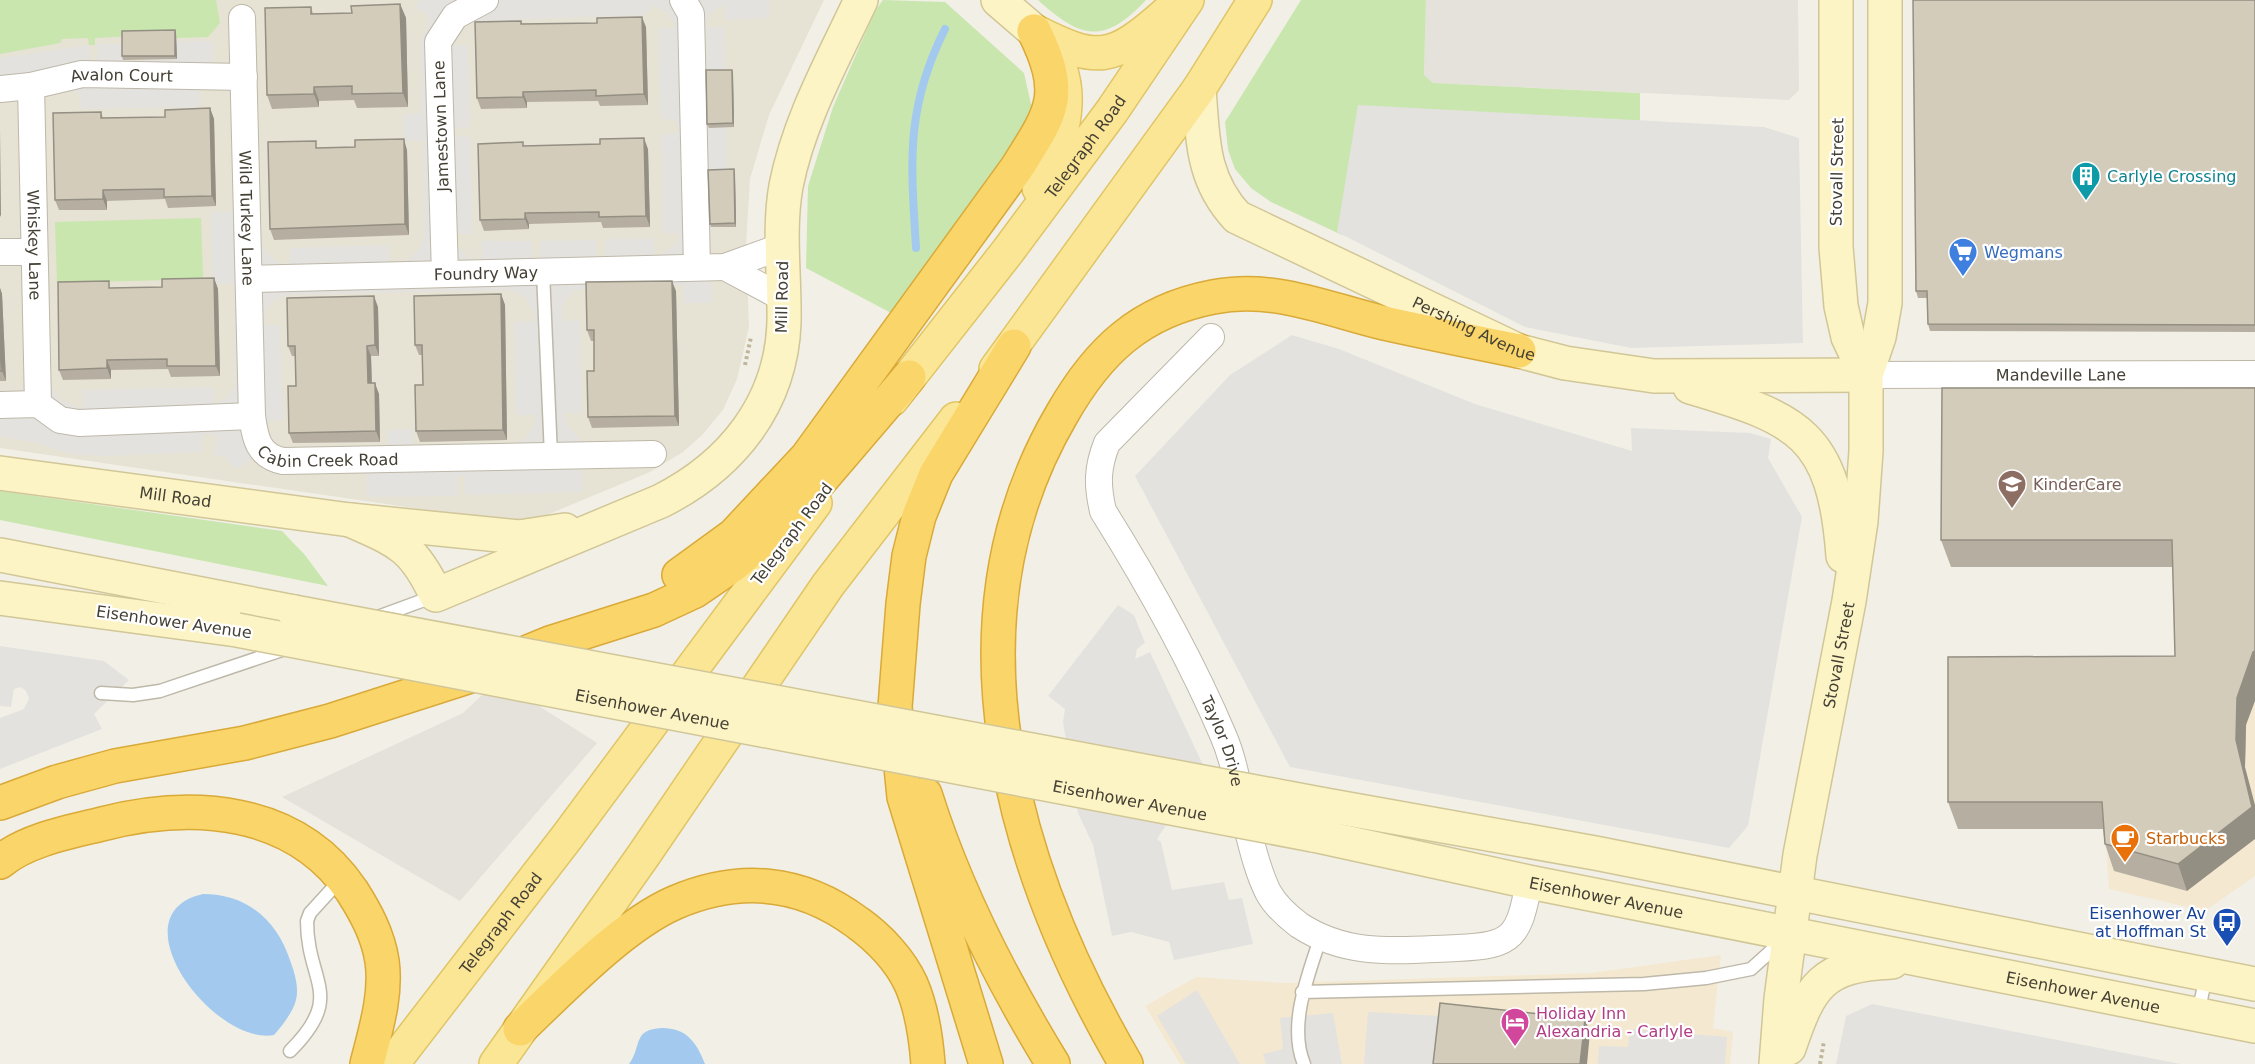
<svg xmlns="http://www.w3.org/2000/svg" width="2255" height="1064" font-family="'DejaVu Sans',sans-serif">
	<rect width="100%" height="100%" fill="#f2f0e6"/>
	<path fill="#e6e2d4" d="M 0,0 L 824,0 L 769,115 L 750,179 L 746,246 L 749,327 L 737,379 L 723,410 L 702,435 L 683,452 L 650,472 L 537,519 L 510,522 L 0,448 Z"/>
	<path fill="#f4e8d1" d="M 2255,567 L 2255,876 L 2205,911 L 2109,889 L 2105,829 Z
		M 1721,955 L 1713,1028 L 1733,1032 L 1730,1064 L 1180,1064 L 1145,1006 L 1196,977 L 1285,983 L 1591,973 Z"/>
	<path fill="#e5e1db" d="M 1426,0 L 1798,0 L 1799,90 L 1789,100 L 1433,83 L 1424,76 Z
		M 498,680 L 597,743 L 460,901 L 282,797 L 463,713 Z"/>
	<path fill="#c9e6af" d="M 0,0 L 216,0 L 220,23 L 208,37 L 176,38 L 176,34 L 95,38 L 95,45 L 89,45 L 88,38 L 62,39 L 60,43 L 0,54 Z
		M 883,0 L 945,2 L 1024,73 L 1033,113 L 1021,136 L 893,314 L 806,268 L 808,186 L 833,107 L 875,11 Z
		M 1038,0 L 1146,0 C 1104,45 1081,39 1038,0 Z
		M 1301,0 L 1426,0 L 1424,75 L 1433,83 L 1640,93 L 1640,121 L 1405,108 L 1342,235 L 1271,202 L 1251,188 L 1235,169 L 1228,150 L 1225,122 Z
		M 201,218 L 203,279 L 57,283 L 55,222 Z
		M 0,491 L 282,531 L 305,555 L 328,586 L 0,520 Z"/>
	<path fill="#e3e2de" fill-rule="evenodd" d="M 420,0 L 769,0 L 769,18 L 725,20 L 725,7 L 720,5 L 707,19 L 706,25 L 709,28 L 724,27 L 726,74 L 705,74 L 706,127 L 727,127 L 727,173 L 707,174 L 709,227 L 714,227 L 710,236 L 712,303 L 684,303 L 684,285 L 590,287 L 572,292 L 563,305 L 562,321 L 580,320 L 582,413 L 565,413 L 566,423 L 581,440 L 582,492 L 465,495 L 464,476 L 458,476 L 458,496 L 367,497 L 365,448 L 388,448 L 387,430 L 413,429 L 413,446 L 512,445 L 525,439 L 534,426 L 536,415 L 516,415 L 514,322 L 535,321 L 532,309 L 525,297 L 511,290 L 287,295 L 272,301 L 266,310 L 264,325 L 280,325 L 283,420 L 268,421 L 266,426 L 277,444 L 236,469 L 226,458 L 213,454 L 218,436 L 203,434 L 202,452 L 105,456 L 72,454 L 36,443 L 0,436 L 0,391 L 54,390 L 61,400 L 80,408 L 83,405 L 82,390 L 214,387 L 214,401 L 218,403 L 228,396 L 235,385 L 235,374 L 234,284 L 213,284 L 211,212 L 261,210 L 262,243 L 267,253 L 277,262 L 287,265 L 290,263 L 290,248 L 390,245 L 389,261 L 394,263 L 408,260 L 418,251 L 424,238 L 423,141 L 404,141 L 403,114 L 421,113 L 420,43 L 430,18 L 415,6 ZM 653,6 L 665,11 L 675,24 L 673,28 L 658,28 L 661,119 L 675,120 L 679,130 L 676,133 L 661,134 L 663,233 L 677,233 L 680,237 L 677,244 L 658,256 L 654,254 L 654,238 L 606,239 L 605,255 L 602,257 L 596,255 L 595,240 L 540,241 L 540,257 L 536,259 L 532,257 L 531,241 L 482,241 L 482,257 L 479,261 L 468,257 L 457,246 L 454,237 L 458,234 L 473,234 L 470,137 L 453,136 L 451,131 L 454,128 L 470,127 L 468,46 L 453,45 L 451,41 L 456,32 L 466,25 L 480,21 L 645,15 Z
		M 176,41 L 213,41 L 213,90 L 200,88 L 199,107 L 80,109 L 80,96 L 77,91 L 0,103 L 0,58 L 89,45 L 90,60 L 97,60 L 97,44 L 123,44 L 124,61 L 176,59 Z
		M 1358,105 L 1764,127 L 1799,138 L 1803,343 L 1631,348 L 1525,327 L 1337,232 Z
		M 1292,335 L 1339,349 L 1475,404 L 1632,451 L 1631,428 L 1750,433 L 1771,439 L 1768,458 L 1802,517 L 1748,826 L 1729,848 L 1290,767 L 1135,476 L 1230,375 Z
		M 1118,605 L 1134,615 L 1145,643 L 1137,649 L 1135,659 L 1150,652 L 1204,767 L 1157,839 L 1161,842 L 1172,890 L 1224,882 L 1229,900 L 1242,898 L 1253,944 L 1174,960 L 1169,942 L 1131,932 L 1112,936 L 1093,845 L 1078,813 L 1063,722 L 1065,709 L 1048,696 Z
		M 0,646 L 104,661 L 129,680 L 94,714 L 102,729 L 0,769 L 0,718 L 24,709 L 29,698 L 26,691 L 20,687 L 14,689 L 11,707 L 0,706 Z
		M 1197,990 L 1240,1064 L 1186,1064 L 1157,1016 Z
		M 1872,1004 L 2181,1064 L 1836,1064 L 1846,1016 Z
		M 1368,1012 L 1440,1016 L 1436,1064 L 1364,1064 Z
		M 1333,1013 L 1342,1064 L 1266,1064 L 1263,1054 L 1283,1049 L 1280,1018 Z
		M 1630,1029 L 1727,1037 L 1725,1064 L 1598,1064 L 1599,1046 L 1628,1047 Z"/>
	<path fill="#a3caee" d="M 203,894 C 248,894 278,921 291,963 C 295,974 299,988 296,1000 C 293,1012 282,1026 274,1035 C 214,1046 114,914 203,894 Z
		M 662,1028 C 687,1028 697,1043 705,1064 L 629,1064 C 642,1047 632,1029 662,1028 Z"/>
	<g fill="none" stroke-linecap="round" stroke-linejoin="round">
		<path stroke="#a3caee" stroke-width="8" d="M 916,248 C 911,162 905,109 945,29"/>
		<g stroke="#beb8a9" stroke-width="15">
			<path id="lane" d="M 543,272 L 551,456
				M 375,618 L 435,596
				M 101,693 L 133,695 L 160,691 L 288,648
				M 1302,992 L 1644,984 L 1706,978 L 1751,969 L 1781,942
				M 2198,1014 L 2206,976
				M 290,1051 C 346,995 307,983 307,921 L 310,913 L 341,879
				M 1304,1064 C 1288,1025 1308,976 1320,939"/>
		</g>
		<g stroke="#beb8a9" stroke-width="28">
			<g id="street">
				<path d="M 683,0 L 691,14 L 697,267"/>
				<path id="s1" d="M 242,18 L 252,416 C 255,438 258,456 283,461 L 653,454"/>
				<path id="s2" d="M 31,86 L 38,404"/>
				<path id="s3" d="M 0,89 L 31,86 L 82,74 L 244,77"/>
				<path d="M 0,252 L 33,252"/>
				<path d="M 725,267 L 783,298"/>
				<path d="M 445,274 L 438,42 L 455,16 L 485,0"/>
				<path id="s4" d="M 249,279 L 725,267 L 783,246"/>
				<path id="s5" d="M 1211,337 L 1107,443 C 1097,468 1097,485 1103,511 C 1148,583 1190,657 1223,735 C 1235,762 1239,794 1246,823 C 1252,846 1257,870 1268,892 C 1275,905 1287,916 1299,925 C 1349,958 1400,950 1457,948 C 1514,946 1519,936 1529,882"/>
				<path id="s6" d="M 1866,375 L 2255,374"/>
				<path d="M 0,405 L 38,404 L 60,420 L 79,423 L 252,416"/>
			</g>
		</g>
		<g stroke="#d1c697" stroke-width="36">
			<g id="secondary">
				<path d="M 998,0 L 1034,31"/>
				<path d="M 1836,0 L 1836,247 L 1841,306 L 1848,337 L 1866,375"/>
				<path id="s7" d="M 1199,89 C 1203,138 1201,178 1237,217 L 1519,351 L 1565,363 L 1654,376 L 1866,375"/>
				<path d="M 1690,387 C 1799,419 1834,434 1843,556"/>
				<path id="s8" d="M 0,473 L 350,520 L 519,537 L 565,530"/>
				<path d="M 350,520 C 397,541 413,545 436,595 L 661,501 C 732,465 781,404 784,323 C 785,277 778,231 786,186 C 799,120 833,60 861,0"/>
				<path d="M 0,555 L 294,612"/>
				<path d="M 0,598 L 237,630"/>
				<path d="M 1320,804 L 1595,853 L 2255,984"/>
				<path id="s9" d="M 1313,835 L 1529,882 L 2255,1026"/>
				<path d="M 1789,1048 C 1810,986 1821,965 1892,962"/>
				<path id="s10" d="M 1776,1064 L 1781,999 L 1800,855 L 1849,601 L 1861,521 L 1866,451 L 1866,375 L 1879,337 L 1885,303 L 1885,0"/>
			</g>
		</g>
		<g stroke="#e0c566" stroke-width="36">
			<g id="primary">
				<path d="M 1034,31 C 1098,64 1113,61 1167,13"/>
				<path d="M 1039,188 C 1057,151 1074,109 1060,68"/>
				<path d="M 996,369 L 1199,89 L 1255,0"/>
				<path id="s11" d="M 892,399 L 1008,251 L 1112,111 L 1187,0"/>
				<path id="s12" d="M 392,1064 L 567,837 L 815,503"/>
				<path d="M 496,1064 L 643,856 L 828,585 L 956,419"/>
			</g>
		</g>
		<g stroke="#d9aa39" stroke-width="36">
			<path id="highway" d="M 679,575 L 734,535 L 807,457 L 1016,169 C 1052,112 1066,96 1034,31
				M 925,794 C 955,890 1001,979 1053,1064
				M 0,803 L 57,782 L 115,766 L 245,743 L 330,721 L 467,677 L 550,643 L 654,610 L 695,591 L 733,565 L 772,532 L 814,488 L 909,377
				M 0,862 C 26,840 69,832 102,824 C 192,801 295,807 352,891 C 366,913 378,935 382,961 C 387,995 375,1032 367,1064
				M 520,1029 C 562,989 622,926 674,903 C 739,875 801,880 858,923 C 879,938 900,960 911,984 C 922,1009 926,1037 928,1064
				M 986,1064 L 904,797 L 895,707 L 903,604 L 909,556 L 919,516 L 936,474 L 1014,346
				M 1126,1064 C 1012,869 939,623 1062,414 C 1098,351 1140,311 1213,297 C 1274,285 1326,309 1384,323 C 1429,333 1474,342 1519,351"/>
		</g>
		<path stroke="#bfb59a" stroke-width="4" stroke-dasharray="3 3" stroke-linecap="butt" d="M 745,365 L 751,337
			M 1820,1064 L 1824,1041"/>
		<use href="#lane" stroke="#fff" stroke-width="12"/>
		<use href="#street" stroke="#fff" stroke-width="26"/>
		<use href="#secondary" stroke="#fdf4c5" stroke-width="33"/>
		<use href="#primary" stroke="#fbe696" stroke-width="33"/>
		<use href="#highway" stroke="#fad569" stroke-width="33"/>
		<g stroke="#d1c697" stroke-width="36" stroke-linecap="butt">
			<g id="secondary-bridge">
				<path d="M 294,612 L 1320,804"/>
				<path id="s13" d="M 237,630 L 1313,835"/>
			</g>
		</g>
		<use href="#secondary-bridge" stroke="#fdf4c5" stroke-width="33"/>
	</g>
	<path fill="#b6afa1" d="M 2255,0 L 2255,332 L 1930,331 L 1928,324 L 1927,298 L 1918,298 L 1916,291 Z
		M 400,4 L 406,18 L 408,107 L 357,108 L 354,100 L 319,101 L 319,107 L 272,109 L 267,95 L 311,7 L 313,14 L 352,13 Z
		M 521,21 L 522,24 L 646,27 L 648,105 L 600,106 L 598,101 L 527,102 L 527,108 L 481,109 L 477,98 Z
		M 175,30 L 176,33 L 177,59 L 123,60 L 122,56 Z
		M 733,73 L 734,127 L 709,128 L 707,124 Z
		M 210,108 L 214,119 L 216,206 L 168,208 L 165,199 L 107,201 L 107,210 L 59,210 L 55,200 L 101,112 L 103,118 L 165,117 Z
		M 355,147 L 407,150 L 409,235 L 274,240 L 270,229 L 318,148 Z
		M 648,149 L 650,227 L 603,228 L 601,222 L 529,224 L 529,229 L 484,231 L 480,220 Z
		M 735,173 L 736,227 L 711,227 L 710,224 Z
		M 214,278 L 218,289 L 220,376 L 171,377 L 168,369 L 111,370 L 111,379 L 63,380 L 59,370 L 112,288 L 162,287 Z
		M 0,288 L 2,294 L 6,381 L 0,381 Z
		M 676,291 L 679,426 L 592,428 L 588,417 L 594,371 L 594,341 L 591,341 L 587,330 Z
		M 501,294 L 505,305 L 507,440 L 420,442 L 416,431 L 423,385 L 422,355 L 419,355 L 415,345 Z
		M 378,307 L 379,356 L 371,356 L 372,383 L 379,394 L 380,442 L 293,443 L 289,433 L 296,386 L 295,356 L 292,356 L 288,346 Z
		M 2255,388 L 2245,767 L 2187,891 L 2114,871 L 2105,844 L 2103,829 L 1958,829 L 1948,802 L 2175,656 L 2173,567 L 1951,567 L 1941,540 Z"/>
	<path fill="#948f83" d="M 400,4 L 406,18 L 408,107 L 403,93 Z
		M 642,17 L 646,27 L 648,105 L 644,94 Z
		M 175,30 L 176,33 L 177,59 L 175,56 Z
		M 732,70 L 733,73 L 734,127 L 733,123 Z
		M 314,87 L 319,101 L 319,107 L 314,94 Z
		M 523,92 L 527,102 L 527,108 L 523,97 Z
		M 210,108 L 214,119 L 216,206 L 212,196 Z
		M 0,130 L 1,217 L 0,215 Z
		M 644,138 L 648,149 L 650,227 L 646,216 Z
		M 404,139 L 407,150 L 409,235 L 405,224 Z
		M 734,169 L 735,173 L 736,227 L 735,223 Z
		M 103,190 L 107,201 L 107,210 L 103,199 Z
		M 525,213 L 529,224 L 529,229 L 525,219 Z
		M 214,278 L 218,289 L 220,376 L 216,366 Z
		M 672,281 L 676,291 L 679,426 L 675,416 Z
		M 0,288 L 2,294 L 6,381 L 2,371 L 0,328 Z
		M 501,294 L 505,305 L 507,440 L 503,430 Z
		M 374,296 L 378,307 L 379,356 L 375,345 Z
		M 367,346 L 371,356 L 372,394 L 368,383 Z
		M 107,360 L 111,370 L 111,379 L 107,368 Z
		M 375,383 L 379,394 L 380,442 L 376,431 Z
		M 2255,651 L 2255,701 L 2246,725 L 2245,767 L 2255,805 L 2255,839 L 2187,891 L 2178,864 L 2236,740 L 2237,698 L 2253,652 Z
		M 1585,1019 L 1590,1032 L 1587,1064 L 1580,1064 Z"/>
	<path fill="#d4ccbb" stroke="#948f83" stroke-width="1.5" d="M 1913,0 L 2255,0 L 2255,325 L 1928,324 L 1927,291 L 1916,291 Z
		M 400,4 L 403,93 L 352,94 L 352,86 L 314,87 L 314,94 L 267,95 L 265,8 L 311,7 L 311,14 L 352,13 L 351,6 Z
		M 642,17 L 644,94 L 596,96 L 596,90 L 523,92 L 523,97 L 477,98 L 475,22 L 521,21 L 521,24 L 597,23 L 597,18 Z
		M 175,30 L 175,56 L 122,56 L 122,31 Z
		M 706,70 L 732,70 L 733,123 L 707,124 Z
		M 210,108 L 212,196 L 164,197 L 164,189 L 103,190 L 103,199 L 55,200 L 53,113 L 101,112 L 101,118 L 165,117 L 165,110 Z
		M 644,138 L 646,216 L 599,217 L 599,212 L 525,213 L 525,219 L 480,220 L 478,144 L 523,142 L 523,146 L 600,144 L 600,139 Z
		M 404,139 L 405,224 L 270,229 L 268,142 L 316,141 L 316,148 L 355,147 L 355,140 Z
		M 734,169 L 735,223 L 710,224 L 708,170 Z
		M 214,278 L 216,366 L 167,366 L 167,359 L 107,360 L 107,368 L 59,370 L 58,282 L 109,281 L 109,288 L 162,287 L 162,279 Z
		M 672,281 L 675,416 L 588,417 L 587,371 L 594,371 L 594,330 L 587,330 L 586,282 Z
		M 501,294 L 503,430 L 416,431 L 415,385 L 423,385 L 422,345 L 415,345 L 414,296 Z
		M 374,296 L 375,345 L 367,346 L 368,383 L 375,383 L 376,431 L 289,433 L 288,386 L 296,386 L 295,346 L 288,346 L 287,298 Z
		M 0,328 L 2,371 L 0,371 Z
		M 1942,388 L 2255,388 L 2255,651 L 2253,652 L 2237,698 L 2236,740 L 2252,807 L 2178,864 L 2105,844 L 2102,802 L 1948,802 L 1948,657 L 2175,656 L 2172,540 L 1941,540 Z
		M 1440,1003 L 1585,1019 L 1580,1064 L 1433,1064 Z"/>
	<defs>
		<g id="building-pin" transform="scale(1.5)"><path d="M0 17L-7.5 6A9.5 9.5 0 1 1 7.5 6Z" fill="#0f9aa8" stroke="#fff"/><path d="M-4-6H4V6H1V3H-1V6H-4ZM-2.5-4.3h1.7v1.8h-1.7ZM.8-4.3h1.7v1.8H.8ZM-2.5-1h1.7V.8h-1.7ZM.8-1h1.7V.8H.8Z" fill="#fff"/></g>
		<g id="supermarket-pin" transform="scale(1.5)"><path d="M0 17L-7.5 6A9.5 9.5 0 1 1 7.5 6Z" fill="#3f7fe0" stroke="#fff"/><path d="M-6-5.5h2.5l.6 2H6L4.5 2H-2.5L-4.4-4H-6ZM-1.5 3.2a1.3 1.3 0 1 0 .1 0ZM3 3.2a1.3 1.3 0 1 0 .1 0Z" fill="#fff"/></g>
		<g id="school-pin" transform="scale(1.5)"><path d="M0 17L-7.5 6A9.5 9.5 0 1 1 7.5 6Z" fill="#8d6e63" stroke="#fff"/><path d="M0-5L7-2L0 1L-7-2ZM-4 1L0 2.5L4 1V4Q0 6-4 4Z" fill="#fff"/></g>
		<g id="cafe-pin" transform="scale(1.5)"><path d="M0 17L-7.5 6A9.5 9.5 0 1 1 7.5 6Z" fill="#e8710a" stroke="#fff"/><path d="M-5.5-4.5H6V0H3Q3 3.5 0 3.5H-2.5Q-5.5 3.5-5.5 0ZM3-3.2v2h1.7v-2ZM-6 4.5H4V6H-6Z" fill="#fff"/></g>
		<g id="bus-pin" transform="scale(1.5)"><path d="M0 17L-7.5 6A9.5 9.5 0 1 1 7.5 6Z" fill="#1a4fb4" stroke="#fff"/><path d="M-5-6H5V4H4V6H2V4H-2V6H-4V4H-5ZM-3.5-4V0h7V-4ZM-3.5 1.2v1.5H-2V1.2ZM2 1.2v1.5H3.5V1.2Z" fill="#fff"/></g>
		<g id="hotel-pin" transform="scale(1.5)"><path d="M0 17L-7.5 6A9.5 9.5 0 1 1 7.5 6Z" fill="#d1479c" stroke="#fff"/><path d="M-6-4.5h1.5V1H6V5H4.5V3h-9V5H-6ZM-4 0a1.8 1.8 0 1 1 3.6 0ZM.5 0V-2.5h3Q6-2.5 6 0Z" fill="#fff"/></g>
	</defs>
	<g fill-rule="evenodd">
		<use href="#building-pin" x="2086" y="176"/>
		<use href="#supermarket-pin" x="1963" y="252"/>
		<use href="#school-pin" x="2012" y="484"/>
		<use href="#cafe-pin" x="2125" y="838"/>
		<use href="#bus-pin" x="2227" y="922"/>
		<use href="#hotel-pin" x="1515" y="1022"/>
	</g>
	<g text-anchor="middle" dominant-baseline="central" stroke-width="4.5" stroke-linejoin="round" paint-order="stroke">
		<g font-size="16" fill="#454035" stroke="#fff">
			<text stroke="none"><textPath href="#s3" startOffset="123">Avalon Court</textPath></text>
			<text transform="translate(441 126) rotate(-92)">Jamestown Lane</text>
			<text stroke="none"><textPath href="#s11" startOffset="318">Telegraph Road</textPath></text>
			<text transform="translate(1837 172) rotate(-89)">Stovall Street</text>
			<text stroke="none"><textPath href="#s1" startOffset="200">Wild Turkey Lane</textPath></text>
			<text stroke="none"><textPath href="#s2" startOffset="159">Whiskey Lane</textPath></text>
			<text stroke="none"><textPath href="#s4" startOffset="237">Foundry Way</textPath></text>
			<text transform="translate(782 297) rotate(-89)">Mill Road</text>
			<text stroke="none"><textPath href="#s7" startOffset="399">Pershing Avenue</textPath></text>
			<text stroke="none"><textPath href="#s6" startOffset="195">Mandeville Lane</textPath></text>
			<text stroke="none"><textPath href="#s1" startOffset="502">Cabin Creek Road</textPath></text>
			<text stroke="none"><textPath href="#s8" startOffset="177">Mill Road</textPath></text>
			<text transform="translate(792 534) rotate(-53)">Telegraph Road</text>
			<text transform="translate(174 622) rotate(8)">Eisenhower Avenue</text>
			<text stroke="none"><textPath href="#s10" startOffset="414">Stovall Street</textPath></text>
			<text stroke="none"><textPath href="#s13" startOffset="423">Eisenhower Avenue</textPath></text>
			<text stroke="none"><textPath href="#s5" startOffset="478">Taylor Drive</textPath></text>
			<text stroke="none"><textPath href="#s13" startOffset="909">Eisenhower Avenue</textPath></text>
			<text stroke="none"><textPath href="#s9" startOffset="300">Eisenhower Avenue</textPath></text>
			<text stroke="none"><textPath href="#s12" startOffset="178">Telegraph Road</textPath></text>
			<text stroke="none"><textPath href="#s9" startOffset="786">Eisenhower Avenue</textPath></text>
		</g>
		<g font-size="16" fill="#0d838f" stroke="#fff" text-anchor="start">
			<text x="2107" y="176">Carlyle Crossing</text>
		</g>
		<g font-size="16" fill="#366cbe" stroke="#fff" text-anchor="start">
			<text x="1984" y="252">Wegmans</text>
		</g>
		<g font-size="16" fill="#785e54" stroke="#fff" text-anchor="start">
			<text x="2033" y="484">KinderCare</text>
		</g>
		<g font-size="16" fill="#c56008" stroke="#fff" text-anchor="start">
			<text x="2146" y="838">Starbucks</text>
		</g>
		<g font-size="16" fill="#164399" stroke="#fff" text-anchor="end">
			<text x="2206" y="913">Eisenhower Av<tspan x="2206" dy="18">at Hoffman St</tspan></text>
		</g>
		<g font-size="16" fill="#b23c85" stroke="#fff" text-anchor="start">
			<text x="1536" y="1013">Holiday Inn<tspan x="1536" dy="18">Alexandria - Carlyle</tspan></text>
		</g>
	</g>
</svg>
